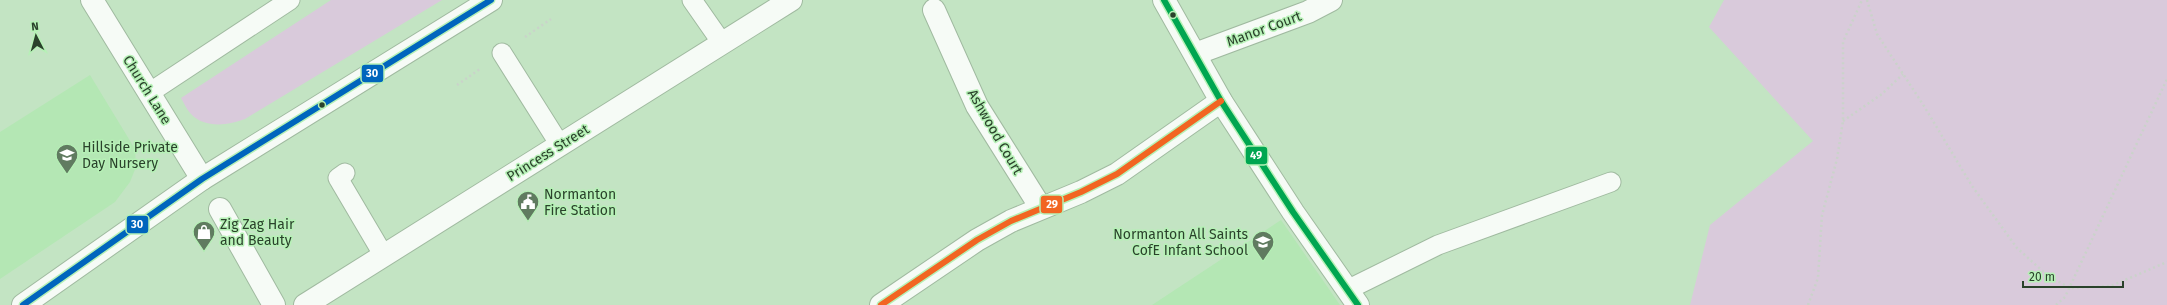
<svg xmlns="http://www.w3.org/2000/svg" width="2167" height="305" font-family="'Fira Sans',sans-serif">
	<rect width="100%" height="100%" fill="#c3e4c3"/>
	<path fill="#b4e7b4" d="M 90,75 L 135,149 L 136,167 L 130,182 L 115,202 L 0,279 L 0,132 Z
		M 1281,220 L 1340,305 L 1152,305 Z"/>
	<path fill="#d9cadb" d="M 331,0 L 442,0 L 245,119 C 229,125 205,129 191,114 C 187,110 184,103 181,98 Z
		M 1724,0 L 2167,0 L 2167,305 L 1690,305 L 1710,225 L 1813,141 L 1709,27 Z"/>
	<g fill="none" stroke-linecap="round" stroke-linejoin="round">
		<g stroke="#a0baa0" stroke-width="21">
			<path id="service" d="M 692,0 L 722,43
				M 502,53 L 560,145
				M 149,93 L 290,0
				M 345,173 L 338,178 L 384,256
				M 1347,290 L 1438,245 L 1611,182"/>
		</g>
		<g stroke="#a0baa0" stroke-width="24">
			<path id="minor" d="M 92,0 L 202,179
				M 934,10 L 977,106 L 1041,208
				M 1195,54 L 1308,12 L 1331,0
				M 220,209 L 274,305
				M 305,305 L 791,0
				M 881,305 L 977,240 L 1011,221 L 1081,192 L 1117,174 L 1221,101"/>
		</g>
		<g stroke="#a0baa0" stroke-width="24">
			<path id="tertiary" d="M 1164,0 L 1221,101 L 1293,212 L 1358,305
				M 23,305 L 202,179 L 491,0"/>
		</g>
		<path stroke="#cad3ca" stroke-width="2.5" stroke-dasharray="2 3" stroke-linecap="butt" d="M 1867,0 L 1877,34 L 1924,106 L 1972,186 L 2017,248 L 2047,275 L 2070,288 L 2111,286 L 2167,262
			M 525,37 L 551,19
			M 457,85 L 480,69
			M 1843,121 L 1882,94 L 1903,74
			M 1808,305 L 1818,278 L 1822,215 L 1837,159 L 1843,121 L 1843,42 L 1862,0
			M 2056,305 L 2065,297 L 2167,79"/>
		<use href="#service" stroke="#f6fbf6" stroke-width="19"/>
		<use href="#minor" stroke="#f6fbf6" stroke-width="22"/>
		<use href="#tertiary" stroke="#f6fbf6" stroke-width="22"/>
		<g stroke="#b6f1b6" stroke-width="9">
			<path id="bus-1" d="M 1164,0 L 1221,101 L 1293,212 L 1358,305"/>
		</g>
		<g stroke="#b6f1b6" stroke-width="9">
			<path id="bus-2" d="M 23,305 L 202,179 L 491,0"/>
		</g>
		<g stroke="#b6f1b6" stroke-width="9">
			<path id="bus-3" d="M 881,305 L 977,240 L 1011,221 L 1081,192 L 1117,174 L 1221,101"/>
		</g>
		<use href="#bus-1" stroke="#00a651" stroke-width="6"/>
		<use href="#bus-2" stroke="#0065bd" stroke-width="6"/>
		<use href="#bus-3" stroke="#f26522" stroke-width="6"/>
	</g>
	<defs>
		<g id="school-pin" transform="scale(1.15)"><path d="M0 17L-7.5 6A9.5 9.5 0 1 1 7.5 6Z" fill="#607b60" stroke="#b6f1b6"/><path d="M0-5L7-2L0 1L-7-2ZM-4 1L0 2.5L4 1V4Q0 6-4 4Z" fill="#fff"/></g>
		<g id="civic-pin" transform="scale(1.15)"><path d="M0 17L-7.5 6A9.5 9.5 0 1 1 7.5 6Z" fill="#607b60" stroke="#b6f1b6"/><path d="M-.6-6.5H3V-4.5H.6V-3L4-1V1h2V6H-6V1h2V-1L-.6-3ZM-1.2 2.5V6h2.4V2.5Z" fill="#fff"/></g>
		<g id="shop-pin" transform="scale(1.15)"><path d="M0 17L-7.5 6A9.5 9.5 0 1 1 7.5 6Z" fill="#607b60" stroke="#b6f1b6"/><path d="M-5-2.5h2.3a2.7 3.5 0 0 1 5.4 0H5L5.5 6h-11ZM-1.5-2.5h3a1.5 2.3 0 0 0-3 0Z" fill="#fff"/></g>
	</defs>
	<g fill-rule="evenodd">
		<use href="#school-pin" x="67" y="155"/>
		<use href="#civic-pin" x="528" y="202"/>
		<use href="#shop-pin" x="204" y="232"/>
		<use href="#school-pin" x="1263" y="242"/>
	</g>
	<g fill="#2a422b" stroke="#b6f1b6" stroke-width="1.5">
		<circle cx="1173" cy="15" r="3.5"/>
		<circle cx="322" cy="105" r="3.5"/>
	</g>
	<g text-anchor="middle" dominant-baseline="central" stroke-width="3" stroke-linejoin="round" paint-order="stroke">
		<g font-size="14" fill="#2a422b" stroke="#b6f1b6">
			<text transform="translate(1264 29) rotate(-20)">Manor Court</text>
			<text transform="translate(147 90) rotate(58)">Church Lane</text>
			<text transform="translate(995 132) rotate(60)">Ashwood Court</text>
			<text transform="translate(548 153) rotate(-32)">Princess Street</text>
		</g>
		<g font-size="14" fill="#2a422b" stroke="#b6f1b6" text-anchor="start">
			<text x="82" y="147">Hillside Private<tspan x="82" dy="16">Day Nursery</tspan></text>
			<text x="544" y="194">Normanton<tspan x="544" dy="16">Fire Station</tspan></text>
			<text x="220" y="224">Zig Zag Hair<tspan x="220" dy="16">and Beauty</tspan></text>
			<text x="1248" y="234" text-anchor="end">Normanton All Saints<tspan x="1248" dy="16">CofE Infant School</tspan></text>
		</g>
	</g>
	<g stroke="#b6f1b6" stroke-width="1.5">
		<rect x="361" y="64" width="23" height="19" rx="4" fill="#0065bd"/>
		<rect x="1245" y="146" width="23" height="19" rx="4" fill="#00a651"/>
		<rect x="1040" y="195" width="23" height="19" rx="4" fill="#f26522"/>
		<rect x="126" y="215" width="23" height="19" rx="4" fill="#0065bd"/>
	</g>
	<g font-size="11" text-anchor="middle" font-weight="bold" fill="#fff">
		<text x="372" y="77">30</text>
		<text x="1256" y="159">49</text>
		<text x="1052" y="208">29</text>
		<text x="137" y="228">30</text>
	</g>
	<g transform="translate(36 36) rotate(354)" stroke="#b6f1b6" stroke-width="3" paint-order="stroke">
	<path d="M0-3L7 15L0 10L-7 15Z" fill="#2a422b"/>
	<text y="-6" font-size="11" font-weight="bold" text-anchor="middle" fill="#2a422b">N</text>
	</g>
	<path d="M2023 281v6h100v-6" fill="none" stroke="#2a422b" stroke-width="2"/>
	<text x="2029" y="281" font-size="12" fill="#2a422b" stroke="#b6f1b6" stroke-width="3" paint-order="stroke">20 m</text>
</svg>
